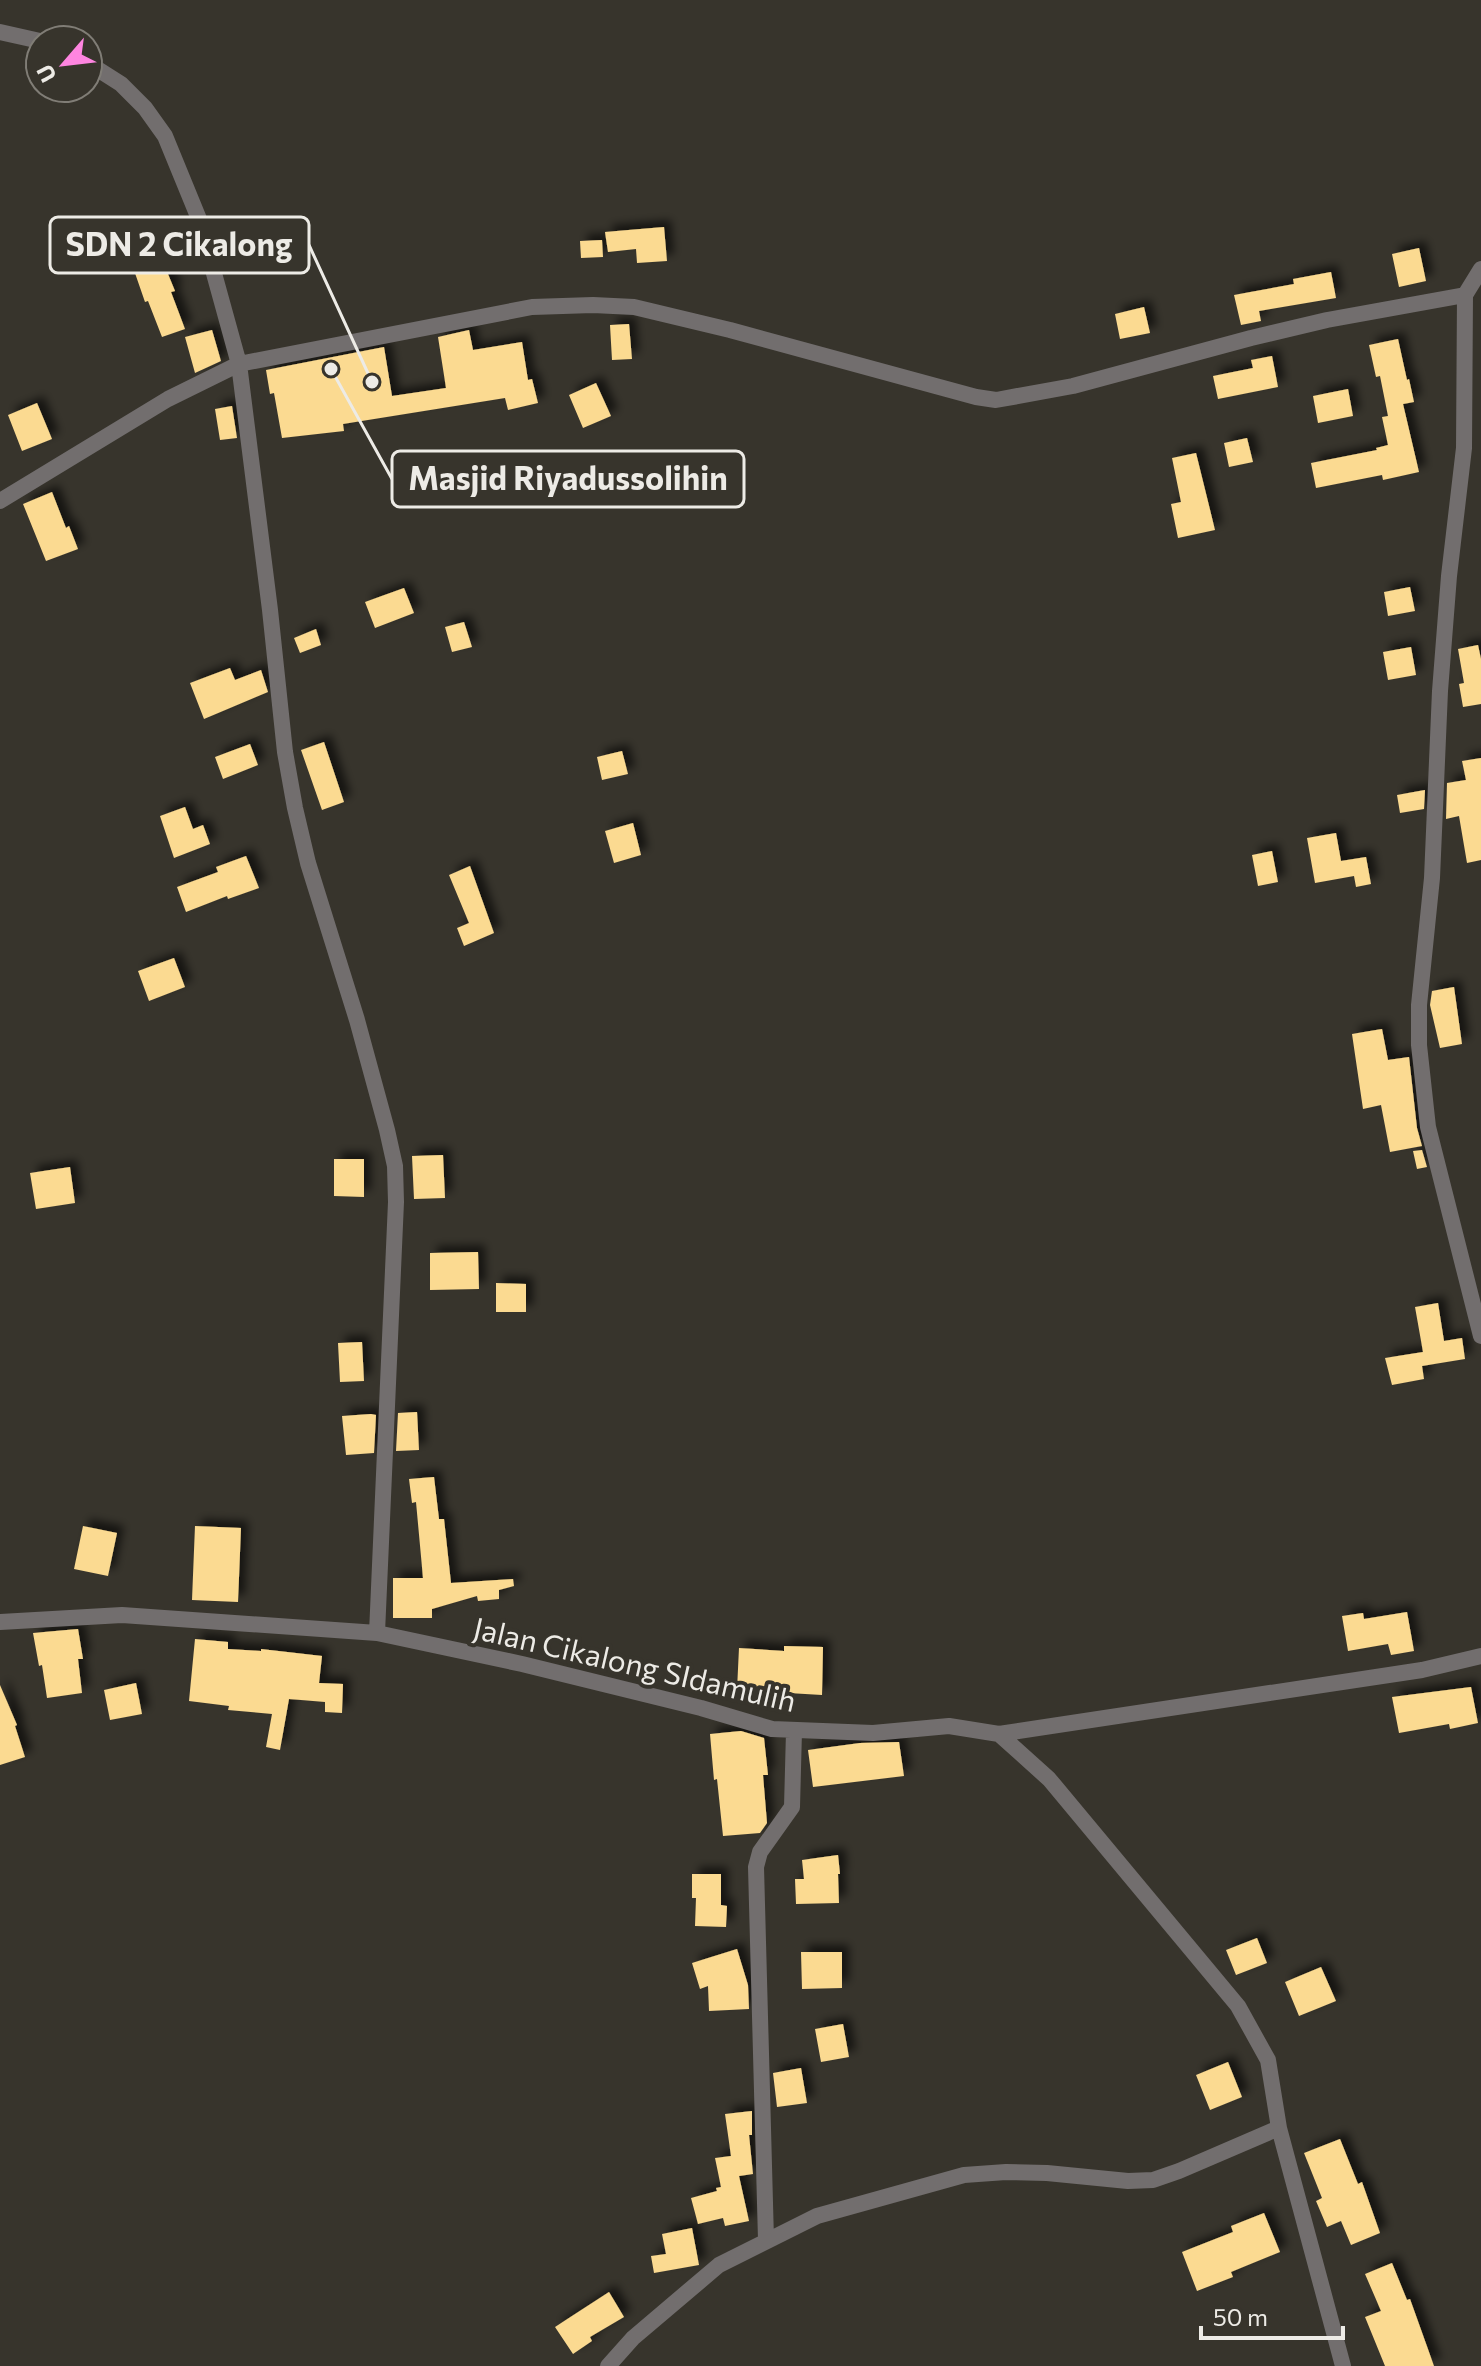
<svg xmlns="http://www.w3.org/2000/svg" width="1481" height="2366" font-family="Commissioner,sans-serif">
	<defs>
		<filter id="shadow"><feDropShadow dx="7" dy="-7" stdDeviation="4" flood-color="#0009"/></filter>
	</defs>
	<rect width="100%" height="100%" fill="#37342c"/>
	<path fill="#fbda91" filter="url(#shadow)" d="M 664,227 L 667,261 L 637,263 L 636,249 L 608,252 L 605,232 Z
		M 142,233 L 146,243 L 154,240 L 175,291 L 171,292 L 185,329 L 162,337 L 148,301 L 145,302 L 127,250 L 132,248 L 128,239 Z
		M 602,240 L 603,257 L 581,258 L 580,241 Z
		M 1419,248 L 1426,281 L 1399,287 L 1392,254 Z
		M 1331,272 L 1336,298 L 1259,311 L 1261,321 L 1241,325 L 1234,295 L 1294,284 L 1293,279 Z
		M 1144,307 L 1150,333 L 1120,339 L 1115,314 Z
		M 629,324 L 632,359 L 612,360 L 610,325 Z
		M 212,330 L 221,361 L 195,373 L 185,337 Z
		M 469,330 L 473,350 L 522,342 L 528,380 L 532,379 L 538,403 L 508,410 L 505,398 L 343,424 L 344,431 L 282,438 L 274,393 L 270,394 L 266,370 L 384,347 L 392,396 L 446,388 L 438,337 Z
		M 1398,339 L 1407,380 L 1409,379 L 1414,402 L 1403,404 L 1419,472 L 1383,480 L 1382,475 L 1316,488 L 1311,463 L 1377,450 L 1376,448 L 1388,445 L 1382,417 L 1388,416 L 1380,376 L 1376,377 L 1369,345 Z
		M 1272,356 L 1278,387 L 1218,399 L 1213,376 L 1253,368 L 1251,360 Z
		M 596,383 L 611,416 L 583,428 L 569,395 Z
		M 1348,389 L 1353,416 L 1318,423 L 1313,396 Z
		M 37,403 L 52,439 L 22,451 L 8,415 Z
		M 232,406 L 237,438 L 220,440 L 215,409 Z
		M 1247,438 L 1253,462 L 1229,467 L 1224,443 Z
		M 1196,453 L 1215,530 L 1178,538 L 1171,504 L 1181,502 L 1172,458 Z
		M 52,492 L 66,528 L 69,526 L 78,549 L 46,561 L 23,504 Z
		M 1410,587 L 1415,611 L 1388,616 L 1384,592 Z
		M 404,588 L 414,613 L 375,628 L 365,602 Z
		M 464,622 L 472,647 L 452,652 L 445,627 Z
		M 316,629 L 321,645 L 300,653 L 294,638 Z
		M 1478,645 L 1481,659 L 1481,704 L 1463,707 L 1459,684 L 1464,683 L 1458,649 Z
		M 1411,647 L 1416,675 L 1388,680 L 1383,652 Z
		M 230,668 L 235,680 L 261,670 L 268,692 L 204,719 L 190,683 Z
		M 324,742 L 344,802 L 322,810 L 301,750 Z
		M 250,744 L 258,765 L 223,779 L 215,757 Z
		M 622,751 L 628,774 L 602,780 L 597,757 Z
		M 1481,758 L 1481,860 L 1467,863 L 1459,816 L 1446,819 L 1447,783 L 1466,780 L 1462,761 Z
		M 1425,790 L 1424,809 L 1400,813 L 1397,795 Z
		M 185,807 L 193,829 L 203,825 L 210,844 L 174,858 L 160,816 Z
		M 633,823 L 641,855 L 614,863 L 605,831 Z
		M 1336,833 L 1341,861 L 1366,857 L 1371,884 L 1356,887 L 1354,876 L 1315,883 L 1307,838 Z
		M 1272,851 L 1278,882 L 1258,886 L 1252,855 Z
		M 246,856 L 259,888 L 228,899 L 227,896 L 186,912 L 177,887 L 218,872 L 216,867 Z
		M 470,866 L 494,933 L 464,946 L 457,928 L 469,923 L 449,875 Z
		M 174,958 L 185,987 L 149,1001 L 138,971 Z
		M 1454,987 L 1462,1044 L 1440,1048 L 1430,1005 L 1432,991 Z
		M 1382,1029 L 1388,1060 L 1409,1057 L 1417,1128 L 1422,1146 L 1390,1152 L 1381,1105 L 1363,1109 L 1352,1034 Z
		M 1422,1150 L 1427,1167 L 1417,1169 L 1413,1151 Z
		M 443,1155 L 445,1198 L 414,1199 L 412,1156 Z
		M 334,1159 L 364,1159 L 364,1197 L 334,1196 Z
		M 70,1167 L 75,1203 L 36,1209 L 30,1173 Z
		M 478,1252 L 479,1289 L 430,1290 L 430,1253 Z
		M 496,1283 L 526,1284 L 526,1312 L 496,1312 Z
		M 1438,1303 L 1444,1341 L 1462,1338 L 1465,1359 L 1422,1366 L 1424,1379 L 1392,1385 L 1385,1358 L 1423,1352 L 1415,1307 Z
		M 362,1342 L 364,1381 L 340,1382 L 338,1343 Z
		M 417,1412 L 419,1450 L 396,1451 L 398,1413 Z
		M 371,1414 L 376,1415 L 374,1453 L 346,1455 L 342,1416 Z
		M 434,1477 L 439,1519 L 444,1519 L 451,1583 L 513,1579 L 514,1586 L 499,1590 L 499,1599 L 478,1601 L 477,1596 L 432,1609 L 432,1618 L 393,1618 L 393,1578 L 423,1578 L 416,1502 L 412,1503 L 409,1479 Z
		M 83,1526 L 117,1533 L 108,1576 L 74,1569 Z
		M 195,1526 L 241,1528 L 238,1602 L 192,1600 Z
		M 1407,1612 L 1414,1651 L 1391,1655 L 1388,1644 L 1348,1651 L 1342,1616 L 1363,1613 L 1364,1619 Z
		M 78,1629 L 83,1659 L 78,1659 L 82,1693 L 47,1698 L 42,1665 L 39,1666 L 33,1633 Z
		M 195,1639 L 228,1642 L 228,1649 L 261,1651 L 261,1649 L 322,1656 L 319,1683 L 343,1684 L 342,1713 L 325,1712 L 325,1702 L 289,1699 L 280,1750 L 266,1747 L 272,1714 L 228,1710 L 229,1706 L 189,1701 Z
		M 784,1646 L 823,1647 L 822,1695 L 737,1690 L 739,1648 L 784,1651 Z
		M 136,1683 L 142,1714 L 110,1720 L 104,1690 Z
		M 0,1685 L 17,1725 L 15,1726 L 25,1757 L 0,1765 Z
		M 1471,1687 L 1478,1723 L 1450,1729 L 1449,1724 L 1399,1733 L 1392,1697 Z
		M 741,1731 L 764,1738 L 768,1775 L 763,1775 L 767,1823 L 760,1833 L 723,1836 L 717,1779 L 714,1780 L 710,1734 Z
		M 899,1742 L 904,1776 L 813,1787 L 808,1750 L 860,1743 Z
		M 838,1855 L 840,1874 L 838,1874 L 839,1903 L 796,1904 L 795,1879 L 804,1879 L 802,1860 Z
		M 692,1874 L 721,1874 L 721,1905 L 727,1906 L 726,1927 L 695,1926 L 696,1898 L 692,1898 Z
		M 1257,1938 L 1267,1963 L 1236,1975 L 1226,1950 Z
		M 737,1949 L 748,1985 L 749,2009 L 709,2011 L 708,1986 L 700,1989 L 692,1963 Z
		M 801,1952 L 842,1952 L 842,1988 L 802,1989 Z
		M 1321,1967 L 1336,2001 L 1299,2016 L 1285,1982 Z
		M 843,2024 L 849,2057 L 821,2062 L 815,2029 Z
		M 1228,2062 L 1242,2097 L 1210,2110 L 1196,2075 Z
		M 801,2068 L 807,2103 L 777,2107 L 773,2073 Z
		M 752,2111 L 752,2135 L 749,2135 L 753,2174 L 739,2176 L 749,2221 L 725,2226 L 723,2218 L 698,2224 L 691,2198 L 717,2191 L 716,2188 L 721,2187 L 715,2158 L 731,2156 L 725,2114 Z
		M 1340,2139 L 1358,2184 L 1362,2182 L 1380,2233 L 1351,2245 L 1341,2221 L 1327,2227 L 1316,2201 L 1322,2198 L 1304,2153 Z
		M 1264,2213 L 1280,2252 L 1231,2272 L 1233,2277 L 1197,2291 L 1182,2252 L 1233,2232 L 1231,2226 Z
		M 692,2228 L 699,2265 L 654,2273 L 651,2256 L 666,2254 L 662,2234 Z
		M 1392,2263 L 1407,2300 L 1410,2299 L 1434,2366 L 1385,2366 L 1365,2317 L 1381,2311 L 1365,2274 Z
		M 609,2292 L 624,2317 L 590,2337 L 592,2341 L 573,2354 L 555,2327 Z"/>
	<g fill="none" stroke-linecap="round" stroke-linejoin="round">
		<path stroke="#726e6e" stroke-width="16" d="M 0,32 L 40,41
			M 88,63 L 121,84 L 145,108 L 165,136 L 199,219 L 239,364 L 270,610 L 285,752 L 295,808 L 308,863 L 357,1020 L 387,1130 L 395,1166 L 396,1202 L 377,1633
			M 1481,269 L 1465,295 L 1464,448 L 1449,576 L 1440,691 L 1432,878 L 1419,1005 L 1419,1045 L 1428,1127 L 1481,1336
			M 0,501 L 168,399 L 239,364 L 532,307 L 593,305 L 634,307 L 730,330 L 976,397 L 996,400 L 1073,386 L 1251,338 L 1327,320 L 1465,295
			M 0,1622 L 122,1615 L 377,1633 L 522,1664 L 701,1708 L 772,1729 L 873,1733 L 949,1726 L 999,1734 L 1049,1779 L 1238,2006 L 1268,2060 L 1279,2128 L 1343,2366
			M 999,1734 L 1422,1670 L 1481,1656
			M 766,2240 L 756,1867 L 760,1852 L 792,1807 L 794,1731
			M 608,2366 L 633,2338 L 719,2265 L 817,2216 L 964,2175 L 1006,2172 L 1047,2173 L 1128,2181 L 1153,2180 L 1179,2171 L 1279,2128"/>
	</g>
	<g text-anchor="middle" dominant-baseline="central" stroke-width="8" stroke-linejoin="round" paint-order="stroke">
		<g font-size="30" fill="#edebe6" stroke="#37342c">
			<text transform="translate(635 1663) rotate(13)">Jalan Cikalong SIdamulih</text>
		</g>
	</g>
	<path fill="none" stroke="#edebe6" stroke-width="3" d="M372 382L309 245M331 369L392 479"/>
	<g fill="#edebe6" stroke="#37342c" stroke-width="3">
		<circle cx="372" cy="382" r="8"/>
		<circle cx="331" cy="369" r="8"/>
	</g>
	<g fill="#37342c" stroke="#edebe6" stroke-width="3">
		<rect x="50" y="217" width="259" height="56" rx="8"/>
		<rect x="392" y="451" width="352" height="56" rx="8"/>
	</g>
	<g font-size="32" text-anchor="middle" font-weight="bold" fill="#edebe6">
		<text x="179" y="256">SDN 2 Cikalong</text>
		<text x="568" y="490">Masjid Riyadussolihin</text>
	</g>
	<g transform="translate(64 64) rotate(242)"><circle r="38" fill="#37342c" stroke="#807d76" stroke-width="2"/>
	<path d="M0-6L14 30L0 20L-14 30Z" fill="#fe85e0"/>
	<text y="-12" font-size="22" font-weight="bold" text-anchor="middle" fill="#edebe6">U</text>
	</g>
	<path d="M1201 2326v12h142v-12" fill="none" stroke="#edebe6" stroke-width="4"/>
	<text x="1213" y="2326" font-size="24" fill="#edebe6" stroke="#37342c" stroke-width="6" paint-order="stroke">50 m</text>
</svg>
